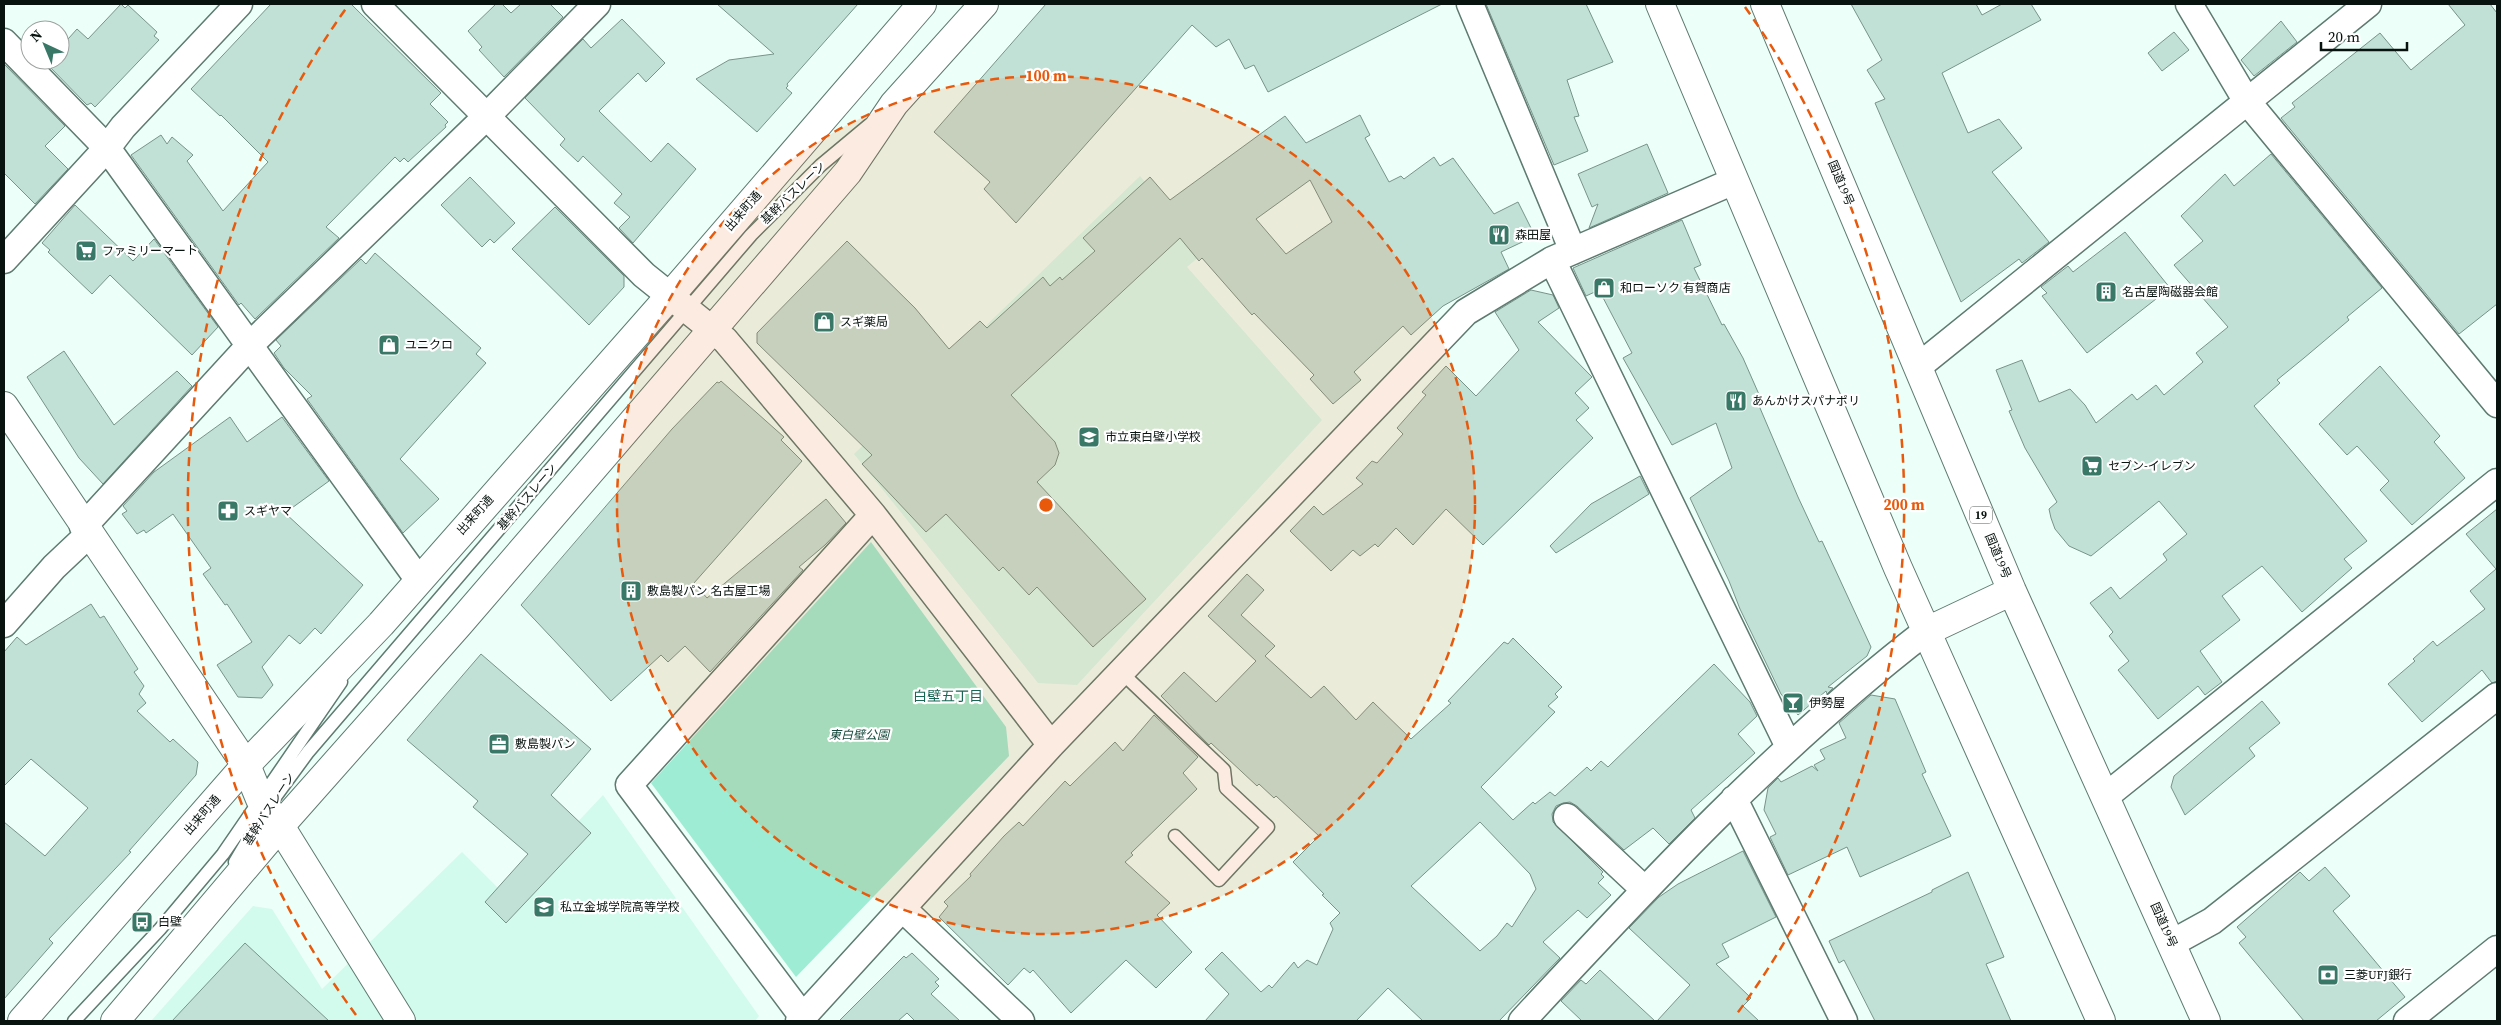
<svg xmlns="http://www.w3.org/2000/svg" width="2501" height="1025" font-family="'Source Serif 4','Noto Sans JP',serif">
	<rect width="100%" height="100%" fill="#ecfff8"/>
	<path fill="#d3fbed" d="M 1140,176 L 1206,251 L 1187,267 L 1322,420 L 1077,685 L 1038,683 L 854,454 Z
		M 603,795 L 759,1016 L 755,1021 L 151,1021 L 253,906 L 272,909 L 322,989 L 462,852 L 507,897 Z"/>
	<path fill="#9decd3" d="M 871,542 L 1006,727 L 1009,756 L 796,977 L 651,783 Z"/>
	<path fill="#c2e1d6" stroke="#77948a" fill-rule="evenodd" d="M 121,4 L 125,8 L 128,5 L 157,32 L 154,36 L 159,40 L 95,107 L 91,103 L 87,105 L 46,63 L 49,60 L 60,60 L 60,48 L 77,29 L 88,39 Z
		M 271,4 L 351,4 L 441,93 L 430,104 L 448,122 L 445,125 L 446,127 L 408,162 L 404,158 L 400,162 L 395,157 L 326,227 L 339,238 L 255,319 L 241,303 L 239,305 L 131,155 L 161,135 L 167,144 L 172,137 L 193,155 L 187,161 L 223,211 L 268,162 L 221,115 L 220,116 L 191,89 Z
		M 496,4 L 502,4 L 511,13 L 521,4 L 550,4 L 563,17 L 504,77 L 479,50 L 482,47 L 468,31 Z
		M 717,4 L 858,4 L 787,84 L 788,86 L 786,88 L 792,93 L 757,132 L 696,79 L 729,60 L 774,54 Z
		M 1046,4 L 1442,4 L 1268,92 L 1254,65 L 1245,69 L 1229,39 L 1216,47 L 1192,25 L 1016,223 L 984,189 L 990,182 L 934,132 Z
		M 1486,4 L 1586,4 L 1613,62 L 1567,80 L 1579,116 L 1574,117 L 1588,151 L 1554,165 Z
		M 1851,4 L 1976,4 L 1982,15 L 2002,4 L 2031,4 L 2041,20 L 1942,73 L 1968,133 L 1999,119 L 2022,148 L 1992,172 L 2049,242 L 2022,263 L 2019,259 L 1961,302 L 1875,103 L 1885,99 L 1867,70 L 1882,60 Z
		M 2448,4 L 2490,4 L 2497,13 L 2497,304 L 2459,334 L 2281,118 L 2295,107 L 2292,103 L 2380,33 L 2411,70 L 2465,25 Z
		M 622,19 L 665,63 L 646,82 L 638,73 L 599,111 L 651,162 L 668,143 L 696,169 L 633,243 L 619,228 L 630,217 L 614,203 L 622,194 L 583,156 L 578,162 L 560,145 L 565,139 L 525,98 L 583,39 L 591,48 Z
		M 2281,21 L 2297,42 L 2254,76 L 2241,60 Z
		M 2174,32 L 2189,50 L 2162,71 L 2148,53 Z
		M 4,64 L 65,126 L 45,146 L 68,169 L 35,204 L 4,173 Z
		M 1360,115 L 1370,135 L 1365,138 L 1389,182 L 1401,176 L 1404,179 L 1434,157 L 1440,166 L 1453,158 L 1494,214 L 1518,202 L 1535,236 L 1501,252 L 1509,269 L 1443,306 L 1411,335 L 1403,326 L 1354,372 L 1361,380 L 1333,404 L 1310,379 L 1314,375 L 1254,313 L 1252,315 L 1202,258 L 1199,261 L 1180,238 L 1011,395 L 1055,442 L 1059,453 L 1055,465 L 1037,482 L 1146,599 L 1093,647 L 1037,587 L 1029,595 L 1003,567 L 999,571 L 946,514 L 926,532 L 862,464 L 872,455 L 757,343 L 757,333 L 847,241 L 915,308 L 949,349 L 980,321 L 987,328 L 1043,277 L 1050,286 L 1060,277 L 1062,280 L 1095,251 L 1083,238 L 1150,177 L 1170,200 L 1285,116 L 1306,143 ZM 1310,180 L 1332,222 L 1286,254 L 1256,219 Z
		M 1647,144 L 1668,193 L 1589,228 L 1598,204 L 1592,207 L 1578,174 Z
		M 2271,154 L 2382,288 L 2347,317 L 2349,320 L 2304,358 L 2277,380 L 2280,383 L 2254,406 L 2367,541 L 2344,559 L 2352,568 L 2302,612 L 2262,566 L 2222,596 L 2240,620 L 2200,651 L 2222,682 L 2205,695 L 2198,686 L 2158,719 L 2118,670 L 2129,661 L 2109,636 L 2113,632 L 2090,603 L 2111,587 L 2120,599 L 2167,560 L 2163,554 L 2187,534 L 2159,501 L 2091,556 L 2069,546 L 2055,529 L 2051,518 L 2049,509 L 2057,502 L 2025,448 L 2009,411 L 2012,410 L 1996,370 L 2022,360 L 2039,402 L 2070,389 L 2085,405 L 2096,423 L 2132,394 L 2137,400 L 2156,385 L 2164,395 L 2203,362 L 2196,353 L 2228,327 L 2174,265 L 2203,241 L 2181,216 L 2225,174 L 2234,186 Z
		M 470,177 L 515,223 L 494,243 L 490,239 L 482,247 L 441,205 Z
		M 75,205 L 133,261 L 154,239 L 218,327 L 192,355 L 110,275 L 92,294 L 48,252 L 50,250 L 42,243 Z
		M 555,207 L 624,276 L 624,287 L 589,325 L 512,249 Z
		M 1682,220 L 1701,265 L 1694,268 L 1722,325 L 1724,324 L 1743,358 L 1761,399 L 1757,401 L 1798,497 L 1819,542 L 1822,541 L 1871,647 L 1867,656 L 1828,687 L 1833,688 L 1827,694 L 1826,691 L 1798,715 L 1781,694 L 1740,609 L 1729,581 L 1690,498 L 1732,468 L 1716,423 L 1672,445 L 1623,358 L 1632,353 L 1599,290 L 1586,296 L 1573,268 Z
		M 2125,232 L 2170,288 L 2087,353 L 2042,296 L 2047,293 L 2041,287 L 2068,266 L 2073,272 Z
		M 375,253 L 481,348 L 476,354 L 486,363 L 400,459 L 439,499 L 403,533 L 307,399 L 312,396 L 284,368 L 274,353 L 281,346 L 276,340 L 361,259 L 366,264 Z
		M 1531,290 L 1553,295 L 1559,308 L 1538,322 L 1592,377 L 1575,393 L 1589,408 L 1576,420 L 1593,438 L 1483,545 L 1446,509 L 1413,545 L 1396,528 L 1378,547 L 1375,544 L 1360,556 L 1353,550 L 1331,571 L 1290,531 L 1314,506 L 1323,515 L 1363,484 L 1356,478 L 1372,461 L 1377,463 L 1403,434 L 1397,428 L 1426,395 L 1422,392 L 1446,366 L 1476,396 L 1519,350 L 1495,312 Z
		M 64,351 L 114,425 L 177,371 L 192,386 L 103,484 L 79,458 L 27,377 Z
		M 2380,366 L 2440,436 L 2434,442 L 2465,478 L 2412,525 L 2380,490 L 2389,481 L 2357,446 L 2347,455 L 2319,424 Z
		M 721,381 L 784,437 L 781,440 L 802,461 L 694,583 L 707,598 L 826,499 L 846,523 L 825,545 L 799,567 L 803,570 L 710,672 L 685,646 L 668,662 L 661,655 L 611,701 L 521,605 L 672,429 L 717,382 L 719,383 Z
		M 230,417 L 247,442 L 282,417 L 329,481 L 285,513 L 363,585 L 321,634 L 315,628 L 300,644 L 289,635 L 262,667 L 273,685 L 262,698 L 238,697 L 217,665 L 252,642 L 227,604 L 225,605 L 203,574 L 211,568 L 173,514 L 146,533 L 144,530 L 137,534 L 122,514 L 127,511 L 123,506 L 154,472 Z
		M 1640,476 L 1649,494 L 1556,553 L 1550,546 L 1591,504 Z
		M 2497,509 L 2497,681 L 2492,683 L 2482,670 L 2422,722 L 2388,684 L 2415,661 L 2413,659 L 2433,641 L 2437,646 L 2485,609 L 2470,591 L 2496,569 L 2466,534 Z
		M 1247,574 L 1264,590 L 1241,615 L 1275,646 L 1265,656 L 1311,698 L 1324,686 L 1356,720 L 1373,702 L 1411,739 L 1451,703 L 1448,701 L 1504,642 L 1508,644 L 1513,638 L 1562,687 L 1555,694 L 1558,697 L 1548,706 L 1555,712 L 1481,787 L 1513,820 L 1533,802 L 1535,804 L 1550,792 L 1555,796 L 1587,767 L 1591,771 L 1601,761 L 1608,767 L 1714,664 L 1750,702 L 1757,716 L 1738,734 L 1755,753 L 1691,810 L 1695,818 L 1669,844 L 1653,828 L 1624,850 L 1577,806 L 1570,802 L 1563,803 L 1556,806 L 1552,814 L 1553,822 L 1603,872 L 1601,874 L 1604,877 L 1598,883 L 1611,895 L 1587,918 L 1578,910 L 1543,942 L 1560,958 L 1499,1021 L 1423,1021 L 1388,988 L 1356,1021 L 1205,1021 L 1229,994 L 1205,969 L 1222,952 L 1261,992 L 1269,985 L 1272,988 L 1294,962 L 1298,968 L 1307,960 L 1317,965 L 1333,929 L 1330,923 L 1340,913 L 1322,895 L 1324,894 L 1293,862 L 1319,836 L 1276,796 L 1274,798 L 1259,784 L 1257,786 L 1211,743 L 1209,745 L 1161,696 L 1184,672 L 1216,702 L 1256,661 L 1208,616 ZM 1480,822 L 1530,874 L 1536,889 L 1512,927 L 1507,923 L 1497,936 L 1480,951 L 1411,886 Z
		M 91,604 L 100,618 L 104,616 L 138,669 L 134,672 L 144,686 L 139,694 L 146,703 L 137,711 L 170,742 L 173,739 L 198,762 L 196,775 L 129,851 L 131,852 L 49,939 L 53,943 L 4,999 L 4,822 L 45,856 L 88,808 L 31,759 L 4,786 L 4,652 L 17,637 L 26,645 Z
		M 481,654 L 591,749 L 551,795 L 591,833 L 506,923 L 485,902 L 528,854 L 473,807 L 478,801 L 407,740 Z
		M 1871,695 L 1895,699 L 1926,772 L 1922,774 L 1951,836 L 1860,877 L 1847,847 L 1788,875 L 1770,837 L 1776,834 L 1764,810 L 1768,788 L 1778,778 L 1781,782 L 1812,766 L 1818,771 L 1814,765 L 1825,759 L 1820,750 L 1846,738 L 1839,723 Z
		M 2262,701 L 2280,723 L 2249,748 L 2255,756 L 2185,815 L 2171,787 L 2174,776 Z
		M 1154,715 L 1198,757 L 1183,773 L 1197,789 L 1131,853 L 1133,855 L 1125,862 L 1170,903 L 1157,915 L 1192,952 L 1156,988 L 1126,960 L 1071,1013 L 1033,970 L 1030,973 L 1024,968 L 1008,985 L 939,917 L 948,906 L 944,902 L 971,876 L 970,874 L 1004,836 L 1019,822 L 1023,826 L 1065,781 L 1070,786 L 1115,742 L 1123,751 Z
		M 1743,851 L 1776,917 L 1722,944 L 1729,957 L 1716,964 L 1751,998 L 1743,1006 L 1759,1021 L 1657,1021 L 1690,985 L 1629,928 L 1659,897 L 1678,884 Z
		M 2325,867 L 2350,896 L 2333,911 L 2405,997 L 2376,1021 L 2304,1021 L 2239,943 L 2246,937 L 2237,927 L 2300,872 L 2309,881 Z
		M 1968,872 L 2004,957 L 1986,964 L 2011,1021 L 1875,1021 L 1844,960 L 1839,963 L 1829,941 L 1932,892 L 1932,890 Z
		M 245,943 L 329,1021 L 172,1021 Z
		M 912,953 L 939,979 L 935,982 L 939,986 L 931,994 L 960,1021 L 915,1021 L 907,1013 L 898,1021 L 839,1021 L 904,956 L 906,958 Z
		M 1600,970 L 1655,1021 L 1582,1021 L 1561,1001 L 1581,980 L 1586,984 Z"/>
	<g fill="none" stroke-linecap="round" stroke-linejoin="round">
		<g stroke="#5e7a71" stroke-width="15">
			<path id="service" d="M 1122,673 L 1224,770 L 1226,788 L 1268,827 L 1219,880 L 1175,836
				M 235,862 L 267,808 L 308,752 L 751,235 L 821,165 L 869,125
				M 74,1021 L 160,929 L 223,854 L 341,682"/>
		</g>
		<g stroke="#5e7a71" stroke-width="29">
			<path id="minor" d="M 375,4 L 644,275 L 725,340 L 873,515 L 1051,745
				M 1470,4 L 1573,251
				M 2189,4 L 2246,100 L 2497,404
				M 4,42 L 107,148 L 418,579
				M 4,260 L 107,148 L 123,127 L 239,4
				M 1552,260 L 1789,747
				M 1919,366 L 2368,4
				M 83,527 L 250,345 L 487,116 L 597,4
				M 4,624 L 54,567 L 89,534
				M 2106,796 L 2497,482
				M 1734,799 L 1844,1021
				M 1567,817 L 1645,890
				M 903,909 L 1021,1021
				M 2172,943 L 2212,921 L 2497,696
				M 803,1017 L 629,785 L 873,515
				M 799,1021 L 1051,745 L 1466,312 L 1552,260 L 1734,181
				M 1522,1021 C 1649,884 1777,746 1925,632
				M 2407,1021 L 2497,949"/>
		</g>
		<g stroke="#5e7a71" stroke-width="30">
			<path id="tertiary" d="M 4,406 L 246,765 L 260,799 L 280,826 L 401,1021"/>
		</g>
		<g stroke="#5e7a71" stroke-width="30">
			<path id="secondary" d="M 22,1021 L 246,765 L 381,624 L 669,297 L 922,4
				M 115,1021 L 280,826 L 459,624 L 848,172 L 894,104 L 984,4"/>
		</g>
		<g stroke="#5e7a71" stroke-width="30">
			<path id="trunk" d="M 1660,4 L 1898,568 L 2101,1021
				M 1765,4 L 2012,591 L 2206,1021
				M 1925,632 L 2012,591"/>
		</g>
		<use href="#service" stroke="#fff" stroke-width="12"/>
		<use href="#minor" stroke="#fff" stroke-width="26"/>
		<use href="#tertiary" stroke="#fff" stroke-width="28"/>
		<use href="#secondary" stroke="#fff" stroke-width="28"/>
		<use href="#trunk" stroke="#fff" stroke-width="28"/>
	</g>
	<circle cx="1046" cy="505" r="429" fill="#e8590c" fill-opacity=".12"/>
	<g fill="none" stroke="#e8590c" stroke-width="2.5" stroke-dasharray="9 6">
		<circle cx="1046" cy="505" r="429"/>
		<path d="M356 1015A858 858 0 0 1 347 7M1745 7A858 858 0 0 1 1736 1015"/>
	</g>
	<defs>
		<g id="restaurant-square" transform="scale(1.125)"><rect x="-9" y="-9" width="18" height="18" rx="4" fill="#397866" stroke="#fff"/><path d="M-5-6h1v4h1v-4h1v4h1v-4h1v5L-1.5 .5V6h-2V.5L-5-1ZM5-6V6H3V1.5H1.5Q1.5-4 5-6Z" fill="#fff"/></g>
		<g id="supermarket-square" transform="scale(1.125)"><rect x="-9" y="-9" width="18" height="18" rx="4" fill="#397866" stroke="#fff"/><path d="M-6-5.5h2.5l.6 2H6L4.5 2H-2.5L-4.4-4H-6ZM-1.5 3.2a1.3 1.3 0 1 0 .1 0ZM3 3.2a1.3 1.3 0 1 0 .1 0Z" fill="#fff"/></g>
		<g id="shop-square" transform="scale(1.125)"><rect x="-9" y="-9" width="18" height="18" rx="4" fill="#397866" stroke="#fff"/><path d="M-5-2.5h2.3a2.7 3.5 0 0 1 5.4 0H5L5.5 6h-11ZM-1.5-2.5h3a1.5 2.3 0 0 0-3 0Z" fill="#fff"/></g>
		<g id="building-square" transform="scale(1.125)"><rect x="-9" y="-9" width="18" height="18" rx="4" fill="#397866" stroke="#fff"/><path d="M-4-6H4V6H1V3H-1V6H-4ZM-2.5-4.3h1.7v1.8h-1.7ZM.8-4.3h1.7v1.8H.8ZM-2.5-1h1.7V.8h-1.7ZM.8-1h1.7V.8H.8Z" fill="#fff"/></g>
		<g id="school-square" transform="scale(1.125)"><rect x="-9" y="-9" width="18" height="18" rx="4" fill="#397866" stroke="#fff"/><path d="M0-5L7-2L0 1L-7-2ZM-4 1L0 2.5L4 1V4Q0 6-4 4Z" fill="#fff"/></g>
		<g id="pharmacy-square" transform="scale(1.125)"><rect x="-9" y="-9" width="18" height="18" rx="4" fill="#397866" stroke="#fff"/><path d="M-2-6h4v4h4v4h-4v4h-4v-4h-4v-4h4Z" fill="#fff"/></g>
		<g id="bar-square" transform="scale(1.125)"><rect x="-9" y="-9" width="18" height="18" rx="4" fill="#397866" stroke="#fff"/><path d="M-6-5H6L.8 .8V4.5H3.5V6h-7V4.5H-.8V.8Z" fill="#fff"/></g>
		<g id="office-square" transform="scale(1.125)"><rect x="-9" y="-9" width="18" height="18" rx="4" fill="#397866" stroke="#fff"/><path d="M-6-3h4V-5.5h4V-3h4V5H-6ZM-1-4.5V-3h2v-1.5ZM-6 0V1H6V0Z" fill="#fff"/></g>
		<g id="bus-square" transform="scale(1.125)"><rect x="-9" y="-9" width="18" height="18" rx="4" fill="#397866" stroke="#fff"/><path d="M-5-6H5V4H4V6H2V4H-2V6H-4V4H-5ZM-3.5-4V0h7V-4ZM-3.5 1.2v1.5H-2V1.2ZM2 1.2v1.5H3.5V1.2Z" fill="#fff"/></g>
		<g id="bank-square" transform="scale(1.125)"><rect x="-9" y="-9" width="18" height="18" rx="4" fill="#397866" stroke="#fff"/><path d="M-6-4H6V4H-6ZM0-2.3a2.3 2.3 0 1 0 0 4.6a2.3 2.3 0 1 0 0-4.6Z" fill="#fff"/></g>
	</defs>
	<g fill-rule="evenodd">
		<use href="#restaurant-square" x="1499" y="235"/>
		<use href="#supermarket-square" x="86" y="251"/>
		<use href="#shop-square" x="1604" y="288"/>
		<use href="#building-square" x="2106" y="292"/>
		<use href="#shop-square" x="824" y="322"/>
		<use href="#shop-square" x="389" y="345"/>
		<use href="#restaurant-square" x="1736" y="401"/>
		<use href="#school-square" x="1089" y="437"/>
		<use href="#supermarket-square" x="2092" y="466"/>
		<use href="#pharmacy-square" x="228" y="511"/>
		<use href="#building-square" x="631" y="591"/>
		<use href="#bar-square" x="1793" y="703"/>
		<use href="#office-square" x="499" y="744"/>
		<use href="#school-square" x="544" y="907"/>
		<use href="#bus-square" x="142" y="922"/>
		<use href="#bank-square" x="2328" y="975"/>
	</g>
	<g text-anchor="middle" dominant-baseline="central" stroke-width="4.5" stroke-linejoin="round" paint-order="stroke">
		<rect fill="#fff" stroke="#525a58" stroke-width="1" x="1970" y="506.5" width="22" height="17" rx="4"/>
		<g font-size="11" font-weight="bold" fill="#081310">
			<text x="1981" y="515">19</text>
		</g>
		<g font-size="12" fill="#081310" stroke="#fff">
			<text transform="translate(1841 183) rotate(67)">国道19号</text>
			<text transform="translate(793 193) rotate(-44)">基幹バスレーン</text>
			<text transform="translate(743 211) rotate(-49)">出来町通</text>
			<text transform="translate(527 497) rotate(-49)">基幹バスレーン</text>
			<text transform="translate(475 515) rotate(-48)">出来町通</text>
			<text transform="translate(1998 556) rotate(67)">国道19号</text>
			<text transform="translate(269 809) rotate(-57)">基幹バスレーン</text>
			<text transform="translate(202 815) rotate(-49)">出来町通</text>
			<text transform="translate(2164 925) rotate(66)">国道19号</text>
		</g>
		<g font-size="12" fill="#081310" stroke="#fff" text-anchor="start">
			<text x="1515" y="235">森田屋</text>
			<text x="102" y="251">ファミリーマート</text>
			<text x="1620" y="288">和ローソク 有賀商店</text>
			<text x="2122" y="292">名古屋陶磁器会館</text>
			<text x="840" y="322">スギ薬局</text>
			<text x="405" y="345">ユニクロ</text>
			<text x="1752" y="401">あんかけスパナポリ</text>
			<text x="1105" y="437">市立東白壁小学校</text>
			<text x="2108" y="466">セブン-イレブン</text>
			<text x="244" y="511">スギヤマ</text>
			<text x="647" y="591">敷島製パン 名古屋工場</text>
			<text x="1809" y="703">伊勢屋</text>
			<text x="515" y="744">敷島製パン</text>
			<text x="560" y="907">私立金城学院高等学校</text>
			<text x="158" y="922">白壁</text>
			<text x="2344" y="975">三菱UFJ銀行</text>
		</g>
		<g font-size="12" font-style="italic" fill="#184c3e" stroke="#fff">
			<text x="859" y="735">東白壁公園</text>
		</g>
		<g font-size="14" fill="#186653" stroke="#fff">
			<text x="948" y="696">白壁五丁目</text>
		</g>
	</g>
	<circle cx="1046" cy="505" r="8" fill="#e8590c" stroke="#fff" stroke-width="2.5"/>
	<g font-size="15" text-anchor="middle" font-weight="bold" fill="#e8590c" stroke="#fff" stroke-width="4.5" stroke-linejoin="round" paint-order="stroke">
		<text x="1046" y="81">100 m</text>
		<text x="1904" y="510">200 m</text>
	</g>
	<rect width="2501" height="1025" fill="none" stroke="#081310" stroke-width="10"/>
	<g transform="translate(45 45) rotate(316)"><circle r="24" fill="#ffffff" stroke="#9ca19f"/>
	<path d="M0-4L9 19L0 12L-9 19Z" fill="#397866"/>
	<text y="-8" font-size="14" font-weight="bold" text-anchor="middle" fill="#081310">N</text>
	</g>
	<path d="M2321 42v8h86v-8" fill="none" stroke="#081310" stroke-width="2.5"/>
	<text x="2328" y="42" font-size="15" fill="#081310" stroke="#ffffff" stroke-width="4" paint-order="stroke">20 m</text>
</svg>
